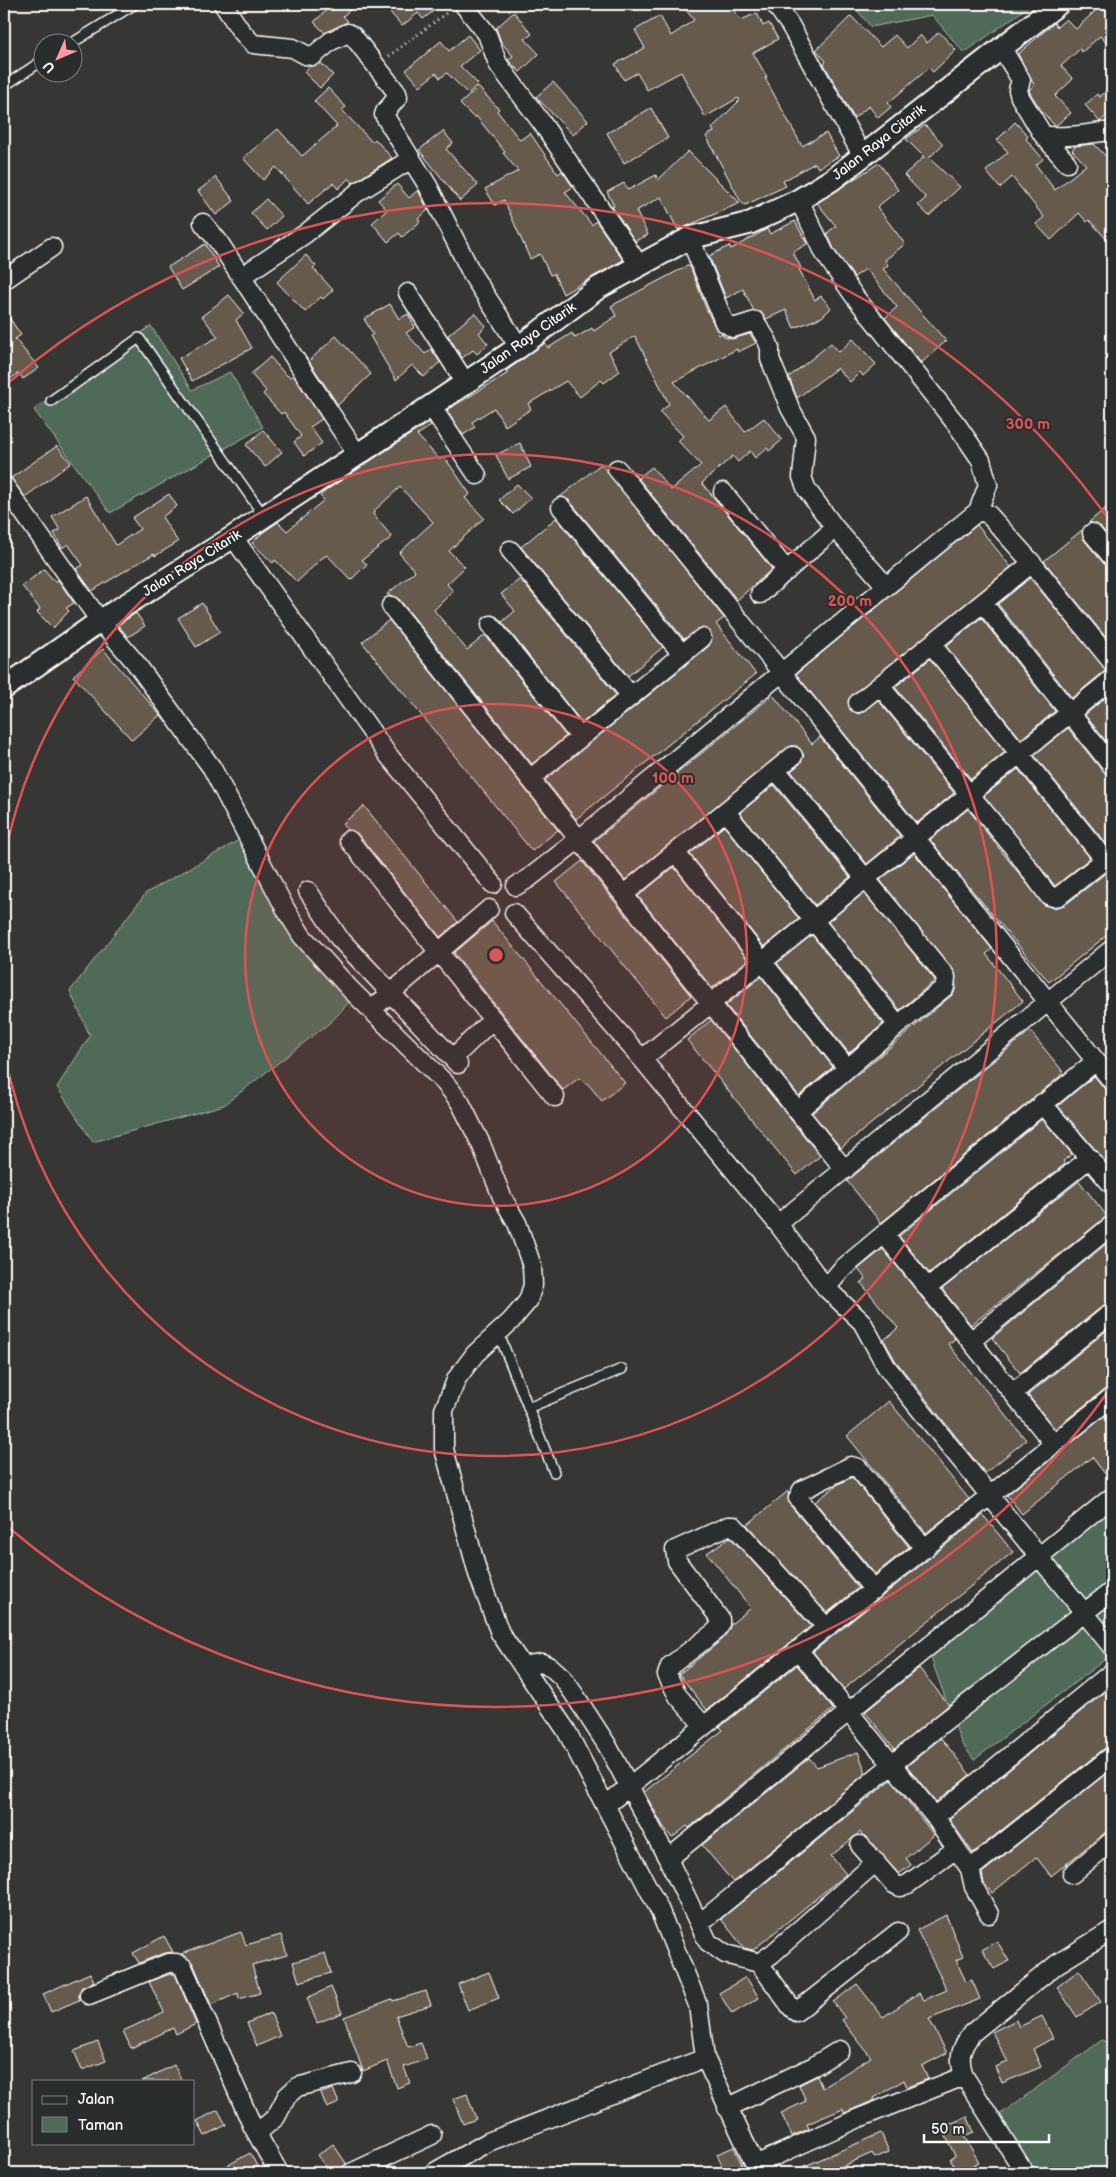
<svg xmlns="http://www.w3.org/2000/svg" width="1116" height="2177" font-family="'Balsamiq Sans',sans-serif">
	<rect width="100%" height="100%" fill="#363634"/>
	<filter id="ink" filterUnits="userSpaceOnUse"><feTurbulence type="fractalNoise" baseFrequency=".02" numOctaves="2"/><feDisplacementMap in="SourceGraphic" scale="10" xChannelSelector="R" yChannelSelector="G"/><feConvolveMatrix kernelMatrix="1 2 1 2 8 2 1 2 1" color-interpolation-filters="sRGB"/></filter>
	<g filter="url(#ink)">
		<path fill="#506a59" stroke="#a8b4ac" d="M 852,4 L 1032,4 L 964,53 L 932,15 L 871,27 Z
			M 151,326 L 192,390 L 230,372 L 263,427 L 110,513 L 34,410 L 67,384 Z
			M 255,831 L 310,938 L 352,999 L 332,1021 L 224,1105 L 93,1142 L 57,1087 L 90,1036 L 70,991 L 146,893 Z
			M 1112,1498 L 1112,1654 L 974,1760 L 961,1742 L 927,1647 Z
			M 1102,2040 L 1112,2045 L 1112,2173 L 1021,2173 L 990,2122 Z"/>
		<path fill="#655a4c" stroke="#fff" d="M 333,4 L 357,4 L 343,16 L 348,21 L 345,23 L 325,33 L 314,22 Z
			M 383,4 L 443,4 L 423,19 L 418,13 L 402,26 Z
			M 681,4 L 729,4 L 741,20 L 757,13 L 763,26 L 769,23 L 778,39 L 753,53 L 767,77 L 765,78 L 802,146 L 826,133 L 839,156 L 818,168 L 815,163 L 783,181 L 786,186 L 745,205 L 741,202 L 706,136 L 714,132 L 712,128 L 740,100 L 738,98 L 705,117 L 681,72 L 647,90 L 637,73 L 624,80 L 615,64 L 645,48 L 635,30 L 660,16 L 671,36 L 694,20 Z
			M 1088,4 L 1112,4 L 1112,49 L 1100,36 L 1082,52 L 1080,49 L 1061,66 L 1073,79 L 1055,96 L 1071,113 L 1055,126 L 1041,110 L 1030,93 L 1029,90 L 1034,85 L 1018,54 L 1054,23 L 1057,27 L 1066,19 L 1076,29 L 1095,11 Z
			M 514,12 L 532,34 L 525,39 L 539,54 L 520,72 L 508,60 L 513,56 L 501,42 L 496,28 Z
			M 851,16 L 881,47 L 895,35 L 907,48 L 920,35 L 927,43 L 939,32 L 956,50 L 933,72 L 929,68 L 888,103 L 891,107 L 878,118 L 869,106 L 854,118 L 824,64 L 826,61 L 816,50 Z
			M 468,35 L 480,50 L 460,66 L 478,84 L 468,94 L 447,73 L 440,78 L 436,73 L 420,86 L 406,70 L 441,41 L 449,51 Z
			M 321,63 L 333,75 L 320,88 L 304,72 L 310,66 Z
			M 553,82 L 588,121 L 573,135 L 536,97 Z
			M 1112,85 L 1112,110 L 1100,122 L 1085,105 L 1097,94 L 1100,97 Z
			M 478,87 L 499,109 L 497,111 L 520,140 L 530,133 L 558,174 L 562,171 L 573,187 L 565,192 L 592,225 L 596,221 L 623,260 L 563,294 L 554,274 L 550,275 L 540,254 L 530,259 L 504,200 L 495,205 L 485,189 L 518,171 L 503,153 L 505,152 L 476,116 L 474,118 L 460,104 Z
			M 328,88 L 346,107 L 342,110 L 372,142 L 375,139 L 392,158 L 353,183 L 349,178 L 338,189 L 333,183 L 308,204 L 276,167 L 263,180 L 243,158 L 278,129 L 302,156 L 337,126 L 314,101 Z
			M 651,108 L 668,138 L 624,163 L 607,133 Z
			M 1015,122 L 1028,136 L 1026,139 L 1043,159 L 1036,165 L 1055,190 L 1086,165 L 1072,150 L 1075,146 L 1094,144 L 1112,163 L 1112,245 L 1089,220 L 1087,222 L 1079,213 L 1051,240 L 1036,224 L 1044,217 L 1012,177 L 1000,188 L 986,171 L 1008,152 L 997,140 Z
			M 925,125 L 943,144 L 929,158 L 960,187 L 929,216 L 918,205 L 926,198 L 904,175 L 924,157 L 906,139 Z
			M 443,131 L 453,143 L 446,149 L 478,185 L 460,201 L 419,150 Z
			M 688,151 L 740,203 L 678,230 L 661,197 L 636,211 L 648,235 L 635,241 L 612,207 L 614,206 L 607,192 L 624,183 L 628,190 L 656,175 L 658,180 Z
			M 879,163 L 898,190 L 877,207 L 905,244 L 885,260 L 888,265 L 883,269 L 946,341 L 921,363 L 885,318 L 897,307 L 866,269 L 854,277 L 834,249 L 827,233 L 836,226 L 817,203 Z
			M 216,177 L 234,201 L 216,215 L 198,191 Z
			M 397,184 L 409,198 L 418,190 L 428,210 L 418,219 L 420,222 L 402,237 L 399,233 L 388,242 L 372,223 L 387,210 L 378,200 Z
			M 266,199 L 282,216 L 267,230 L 251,213 Z
			M 795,221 L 807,244 L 793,252 L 801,268 L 799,269 L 815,300 L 821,296 L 831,308 L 822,317 L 794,328 L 786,310 L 766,319 L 761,312 L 754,311 L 743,289 L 726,298 L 709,256 L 729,246 L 731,249 L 767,229 L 770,234 Z
			M 205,244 L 219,267 L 182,290 L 168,267 Z
			M 306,255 L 316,266 L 313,268 L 333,290 L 323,299 L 321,297 L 305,312 L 277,282 Z
			M 687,266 L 690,266 L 706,308 L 719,335 L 722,333 L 724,337 L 732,339 L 750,334 L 756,343 L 738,352 L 737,349 L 674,382 L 709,420 L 726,407 L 745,432 L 764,418 L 782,440 L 769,451 L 767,448 L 755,458 L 750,451 L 738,462 L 733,456 L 702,483 L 772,569 L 737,600 L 638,478 L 652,467 L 671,490 L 701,465 L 678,441 L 683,436 L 660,412 L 669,404 L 635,336 L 609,352 L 620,371 L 604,383 L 601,380 L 580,397 L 566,381 L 528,404 L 531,409 L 505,426 L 494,408 L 472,422 L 475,427 L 463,435 L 447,410 L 508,373 L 506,371 L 545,343 L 548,348 L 572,333 L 575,338 L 592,328 L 594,331 L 616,316 L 611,306 Z
			M 229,295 L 244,313 L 236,320 L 252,348 L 192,381 L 179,358 L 218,337 L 202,316 Z
			M 390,304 L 399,319 L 408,314 L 415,327 L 406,333 L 425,354 L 431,349 L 440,362 L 424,377 L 412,365 L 396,380 L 370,336 L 373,334 L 364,319 Z
			M 4,310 L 21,335 L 15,339 L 39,368 L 23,379 L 19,373 L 4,383 Z
			M 475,313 L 486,326 L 479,333 L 488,344 L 477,354 L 473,350 L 462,358 L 448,335 Z
			M 336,336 L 371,374 L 338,405 L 309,361 Z
			M 853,339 L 876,364 L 863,376 L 860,372 L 850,382 L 837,368 L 797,398 L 789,377 L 831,343 L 839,352 Z
			M 270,357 L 285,374 L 290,377 L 293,375 L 322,419 L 310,427 L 322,443 L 304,456 L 294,442 L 301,436 L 284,412 L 281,414 L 271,403 L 263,394 L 266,391 L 251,374 Z
			M 429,422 L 431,426 L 417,435 L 439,459 L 445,458 L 470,494 L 465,498 L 484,518 L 449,551 L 465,567 L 447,584 L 453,591 L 434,610 L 467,650 L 485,635 L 566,736 L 532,764 L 399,599 L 387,594 L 415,571 L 399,553 L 433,522 L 400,487 L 375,510 L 373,514 L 392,537 L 362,560 L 367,564 L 351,580 L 327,555 L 322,558 L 297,582 L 275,560 L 273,563 L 252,543 L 262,533 L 278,522 L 287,531 L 324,500 L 320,496 L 328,489 Z
			M 263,430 L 282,452 L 265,467 L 246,445 Z
			M 520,443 L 531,467 L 508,479 L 496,455 Z
			M 57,446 L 71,463 L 25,497 L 11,478 Z
			M 601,464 L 724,618 L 716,624 L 756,674 L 576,819 L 545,780 L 709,646 L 712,637 L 710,631 L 701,628 L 684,639 L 569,500 L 560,497 Z
			M 517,484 L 531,498 L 513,514 L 499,500 Z
			M 169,494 L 177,506 L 162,517 L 178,542 L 155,556 L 154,554 L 133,566 L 92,591 L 76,569 L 83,565 L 68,544 L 62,548 L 54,533 L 60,530 L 52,517 L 86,496 L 116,545 L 140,529 L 132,518 Z
			M 1112,503 L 1112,541 L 1100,526 L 1089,522 Z
			M 556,518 L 663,647 L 628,676 L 521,547 Z
			M 977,525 L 1011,567 L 848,700 L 850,710 L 859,714 L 878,700 L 954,793 L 917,823 L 796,674 Z
			M 1082,530 L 1084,540 L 1104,564 L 1112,567 L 1112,645 L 1044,561 Z
			M 44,569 L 55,582 L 58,580 L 74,603 L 66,608 L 69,611 L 53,628 L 37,612 L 40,609 L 22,586 Z
			M 1030,578 L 1106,670 L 1072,698 L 998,604 Z
			M 520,579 L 616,695 L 582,723 L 502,622 L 515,611 L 501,594 Z
			M 202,603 L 220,632 L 196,647 L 178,618 Z
			M 136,613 L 145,626 L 128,637 L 118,625 Z
			M 981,618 L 1055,711 L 1021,739 L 946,646 Z
			M 389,620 L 558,830 L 532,851 L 362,642 Z
			M 103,649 L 160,715 L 132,740 L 73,676 Z
			M 930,659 L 1005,752 L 971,779 L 895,687 Z
			M 1112,692 L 1112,749 L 1085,715 Z
			M 773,695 L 812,744 L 820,737 L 900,836 L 867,864 L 791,771 L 800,764 L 804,755 L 797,746 L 791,746 L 625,880 L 594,841 Z
			M 1068,728 L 1104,773 L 1112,776 L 1112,844 L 1107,845 L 1034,755 Z
			M 1018,769 L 1090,858 L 1055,886 L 984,796 Z
			M 774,785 L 850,877 L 815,905 L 740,813 Z
			M 364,806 L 458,922 L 440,937 L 357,833 L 347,830 L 342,824 Z
			M 968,809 L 1044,905 L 1054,908 L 1065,905 L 1112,868 L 1112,931 L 1049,982 L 930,840 Z
			M 724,826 L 799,919 L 764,947 L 690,854 Z
			M 914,853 L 992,949 L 986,954 L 1023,1001 L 841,1148 L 812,1113 L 952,995 L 956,988 L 954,971 L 880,880 Z
			M 582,861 L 691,996 L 666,1017 L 556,882 Z
			M 674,867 L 748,960 L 712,988 L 638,896 Z
			M 864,893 L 935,980 L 900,1010 L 828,922 Z
			M 492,921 L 625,1083 L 602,1101 L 588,1084 L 579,1078 L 563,1090 L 454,953 Z
			M 812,935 L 883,1024 L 849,1053 L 777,963 Z
			M 761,977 L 833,1067 L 799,1096 L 726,1005 Z
			M 711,1020 L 820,1156 L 797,1175 L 687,1040 Z
			M 1030,1031 L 1064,1073 L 881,1223 L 847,1181 Z
			M 1094,1076 L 1104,1088 L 1112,1092 L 1112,1169 L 1058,1106 Z
			M 1042,1119 L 1072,1154 L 1063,1161 L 1065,1164 L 929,1273 L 899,1236 Z
			M 1079,1181 L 1107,1216 L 971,1325 L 942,1289 Z
			M 1112,1239 L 1112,1302 L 1105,1304 L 1020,1373 L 992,1338 Z
			M 883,1249 L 955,1339 L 948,1344 L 1026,1440 L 985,1473 L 895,1360 L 884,1340 L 898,1328 L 861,1283 L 866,1279 L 858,1269 Z
			M 1112,1326 L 1112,1387 L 1105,1389 L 1055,1429 L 1028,1395 Z
			M 889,1401 L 969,1499 L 926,1533 L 847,1436 Z
			M 1112,1410 L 1112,1483 L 1092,1457 L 1022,1514 L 1007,1495 Z
			M 852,1477 L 909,1547 L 875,1574 L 815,1502 L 837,1485 Z
			M 788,1491 L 790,1505 L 858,1588 L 827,1613 L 747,1525 Z
			M 983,1515 L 1013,1552 L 844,1689 L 813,1652 Z
			M 730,1537 L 811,1626 L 707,1710 L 679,1674 L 723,1639 L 731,1624 L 751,1608 L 707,1553 Z
			M 797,1665 L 833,1709 L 689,1828 L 687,1826 L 672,1838 L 663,1826 L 644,1792 L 723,1730 L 720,1727 Z
			M 919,1668 L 949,1705 L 895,1749 L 865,1712 Z
			M 1112,1686 L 1112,1746 L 1105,1748 L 973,1853 L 949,1819 Z
			M 941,1738 L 970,1775 L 936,1802 L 907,1766 Z
			M 858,1752 L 866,1773 L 733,1882 L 702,1845 L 809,1758 L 817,1767 Z
			M 1112,1769 L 1112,1827 L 1051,1876 L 1036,1857 L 992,1893 L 984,1883 L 982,1873 Z
			M 891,1780 L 934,1835 L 906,1858 L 911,1865 L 899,1874 L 860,1832 L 831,1856 L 846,1874 L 753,1950 L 744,1948 L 721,1919 Z
			M 946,1915 L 963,1957 L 956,1960 L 966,1982 L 972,1980 L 980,1999 L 929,2019 L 947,2053 L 922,2066 L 928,2079 L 907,2087 L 904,2080 L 874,2098 L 875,2100 L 844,2113 L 843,2109 L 807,2124 L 809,2129 L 792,2136 L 781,2113 L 806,2101 L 799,2085 L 817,2076 L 822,2088 L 871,2057 L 842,2020 L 845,2018 L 833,2002 L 857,1984 L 883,2017 L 919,1993 L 924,2000 L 947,1990 L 917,1930 Z
			M 241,1932 L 246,1945 L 281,1935 L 287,1955 L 252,1965 L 260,1993 L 239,1999 L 238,1993 L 211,2005 L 193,1963 L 181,1954 Z
			M 164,1936 L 173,1952 L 164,1953 L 139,1963 L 133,1953 Z
			M 997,1941 L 1009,1961 L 994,1969 L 982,1950 Z
			M 325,1953 L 331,1973 L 299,1982 L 293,1962 Z
			M 1079,1970 L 1101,2002 L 1077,2017 L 1057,1987 Z
			M 489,1972 L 499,1998 L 468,2010 L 458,1984 Z
			M 90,1973 L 94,1981 L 81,1988 L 79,2000 L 51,2012 L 43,1994 Z
			M 170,1974 L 175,1974 L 196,2024 L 176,2034 L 173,2028 L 131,2048 L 123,2031 L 164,2012 L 149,1982 Z
			M 746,1977 L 759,1998 L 732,2014 L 719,1993 Z
			M 331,1987 L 342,2013 L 317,2023 L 307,1998 Z
			M 426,1991 L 431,2005 L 396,2016 L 408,2047 L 421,2043 L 427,2059 L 404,2067 L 410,2083 L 397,2088 L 387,2061 L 363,2071 L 344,2017 L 392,1999 L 393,2001 Z
			M 271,2013 L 280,2036 L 257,2046 L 247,2023 Z
			M 1042,2016 L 1053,2038 L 1033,2049 L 1041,2067 L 1002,2083 L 995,2067 L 1008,2062 L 992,2032 L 1016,2020 L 1019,2027 Z
			M 98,2042 L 106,2061 L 82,2070 L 74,2051 Z
			M 174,2065 L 182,2081 L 142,2081 Z
			M 333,2089 L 339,2103 L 327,2108 L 321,2093 Z
			M 467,2094 L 476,2119 L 463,2124 L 453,2099 Z
			M 218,2110 L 226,2125 L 205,2136 L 197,2121 Z
			M 967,2116 L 974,2132 L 964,2136 L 979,2162 L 958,2173 L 950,2159 L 955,2156 L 942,2128 Z
			M 881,2133 L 889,2152 L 875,2158 L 872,2153 L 828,2173 L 789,2173 Z
			M 333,2144 L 346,2163 L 341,2173 L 330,2173 L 318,2155 Z
			M 734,2147 L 743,2167 L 725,2173 L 717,2154 Z
			M 250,2153 L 258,2168 L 248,2173 L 214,2173 Z"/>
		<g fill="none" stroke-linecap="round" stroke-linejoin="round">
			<g stroke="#fff" stroke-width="12">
				<path id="service" d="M 72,43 L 135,4
					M 4,86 L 42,61
					M 51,401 L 139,338 L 264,516
					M 498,1332 L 554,1472
					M 528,1408 L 622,1369"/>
			</g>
			<g stroke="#fff" stroke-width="21">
				<path id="minor" d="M 223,4 L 241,31 L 253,44 L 293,48 L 306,55 L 313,56 L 331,41 L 348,33 L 353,36 L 397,93 L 398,97 L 385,112 L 384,115 L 428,186 L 473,276 L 519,347
					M 463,4 L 487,34 L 498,64 L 542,123 L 639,265
					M 775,4 L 790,25 L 862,155
					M 1001,47 L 1021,80 L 1018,90 L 1020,97 L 1043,135 L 1067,163
					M 1043,135 C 1066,139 1089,133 1112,131
					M 799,200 L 825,254 L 855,297 L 957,425 L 981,460 L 988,485 L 978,511
					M 203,223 L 218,241 L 357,454
					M 690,238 L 724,322 L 733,328 L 755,321 L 767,340 L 770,348 L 770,359 L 790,408 L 806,437 L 802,477 L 807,490 L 835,528 L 886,586
					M 241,277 L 305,234 L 358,192 L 411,159
					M 4,280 L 52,247
					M 408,293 L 465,382
					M 431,406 L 477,475
					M 617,469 L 1112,1081
					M 4,485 L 100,621 L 135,662 L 212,768 L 286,910 L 302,936 L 350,989 L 445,1083 L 460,1102 L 481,1144 L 502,1197 L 517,1223 L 532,1266 L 533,1285 L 528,1301 L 511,1321 L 475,1354 L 457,1378 L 444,1410 L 444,1449 L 478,1574 L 500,1633 L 566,1730 L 659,1909 L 698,2005 L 705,2058 L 759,2173
					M 723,492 L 787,571
					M 561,507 L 682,654
					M 1092,533 L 1112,557
					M 233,537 L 388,755 L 493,884
					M 510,550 L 631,696
					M 760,594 L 835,528
					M 983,603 L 1112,766
					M 391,606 L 845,1170
					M 491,625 L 580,737
					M 932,645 L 1105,860
					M 880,686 L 1013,847 L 1048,895 L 1053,897 L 1059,896 L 1112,854
					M 858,703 L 1032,563
					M 530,779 L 702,638
					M 726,812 L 898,1025 L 945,987 L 946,977 L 943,973 L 776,770
					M 349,840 L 555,1097
					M 676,853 L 847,1068
					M 516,886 L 528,879 L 578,840 L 978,511 L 988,514 L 1032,563 L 1112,662
					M 308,891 L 339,938 L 352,952 L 458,1064
					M 624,894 L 793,756
					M 514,913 L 642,1059 L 778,1224 L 826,1288 L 862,1322 L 886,1366 L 910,1397 L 1112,1647
					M 371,1010 L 489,909
					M 453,1058 L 493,1019
					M 642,1059 L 1112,679
					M 1042,1103 L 1112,1185
					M 799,1110 L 898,1025
					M 778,1224 L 1112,949
					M 884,1234 L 1054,1444
					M 826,1288 L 842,1269 L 884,1234 L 1096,1061
					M 927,1288 L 1090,1158
					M 971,1341 L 1112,1225
					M 1014,1392 L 1112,1312
					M 874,1590 L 798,1498 L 802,1490 L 851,1466 L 858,1468 L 925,1549
					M 799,1651 L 935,1817 L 970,1869 L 974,1887 L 989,1914
					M 522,1666 L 542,1663 L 552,1668 L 562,1677 L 574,1694 L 607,1745 L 668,1859 L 708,1942 L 725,1954 L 759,1963
					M 703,1725 L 678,1696 L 667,1675 L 670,1666 L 716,1631 L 720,1625 L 720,1619 L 677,1561 L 675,1550 L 728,1526 L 734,1526 L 827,1628
					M 606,1805 L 1112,1397
					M 935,1817 L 1112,1672
					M 860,1845 L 894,1884 L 900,1887 L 908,1884 L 956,1849
					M 668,1859 L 1112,1497
					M 876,1862 L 772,1954 L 759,1963 L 791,2007 L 796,2012 L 898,1932
					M 970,1869 L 1112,1756
					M 1072,1874 L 1112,1841
					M 700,1923 L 940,1725 L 1112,1591
					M 89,1995 L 168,1963 L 176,1963 L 183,1967 L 252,2125 L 279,2173
					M 964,2076 L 1025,2173
					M 727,2108 L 814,2066 L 840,2050
					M 257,2133 L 276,2117 L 287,2096 L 297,2087 L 352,2073
					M 755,2165 L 859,2118 L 964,2076 C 958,2057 960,2049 972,2033 L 1057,1964 L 1112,1930
					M 351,2173 L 432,2135
					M 433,2173 L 488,2142 L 705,2058"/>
			</g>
			<g stroke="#fff" stroke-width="25">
				<path id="tertiary" d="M 4,688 L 100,621 L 233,537 L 431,406 L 519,347 L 598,288 L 690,238 L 750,223 L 799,200 L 833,179 L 1058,4"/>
			</g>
			<path stroke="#fff" stroke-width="3" stroke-dasharray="1 4" stroke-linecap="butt" d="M 389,56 L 448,12"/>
			<use href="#service" stroke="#2a2d2e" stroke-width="9"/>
			<use href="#minor" stroke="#2a2d2e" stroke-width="18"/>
			<use href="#tertiary" stroke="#2a2d2e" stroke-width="21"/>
		</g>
	</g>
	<circle cx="496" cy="955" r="251" fill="#de5353" fill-opacity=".12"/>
	<g fill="none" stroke="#de5353" stroke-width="2.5">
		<circle cx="496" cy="955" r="251"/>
		<path d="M4 859A501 501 0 1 1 4 1051"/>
		<path d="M1112 1386A752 752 0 0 1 8 1527M8 383A752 752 0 0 1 1112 524"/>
	</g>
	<g text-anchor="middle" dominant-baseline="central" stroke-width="4" stroke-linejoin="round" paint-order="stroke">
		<g font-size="14" fill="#fff" stroke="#2a2d2e">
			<text transform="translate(879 142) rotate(-38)">Jalan Raya Citarik</text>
			<text transform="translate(528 338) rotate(-35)">Jalan Raya Citarik</text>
			<text transform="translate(192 563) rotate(-32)">Jalan Raya Citarik</text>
		</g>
	</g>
	<circle cx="496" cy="955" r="8" fill="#de5353" stroke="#2a2d2e" stroke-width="2.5"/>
	<g font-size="15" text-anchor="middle" font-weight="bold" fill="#de5353" stroke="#2a2d2e" stroke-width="4" stroke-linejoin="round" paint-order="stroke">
		<text x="1028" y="429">300 m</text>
		<text x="850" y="606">200 m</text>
		<text x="673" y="783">100 m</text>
	</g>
	<rect width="1116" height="2177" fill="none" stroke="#2a2d2e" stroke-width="20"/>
	<rect x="10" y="10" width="1096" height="2157" fill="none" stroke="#fff" stroke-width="2" filter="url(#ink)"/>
	<rect x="32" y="2080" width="162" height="65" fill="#2a2d2e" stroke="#7f8182"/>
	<rect x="42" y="2096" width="25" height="8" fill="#2a2d2e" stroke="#7f8182"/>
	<text x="78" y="2104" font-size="15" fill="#ffffff">Jalan</text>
	<rect x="42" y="2117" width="25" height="15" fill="#506a59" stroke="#7f8182"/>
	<text x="78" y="2130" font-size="15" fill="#ffffff">Taman</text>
	<g transform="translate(58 58) rotate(225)"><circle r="24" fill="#2a2d2e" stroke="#7f8182"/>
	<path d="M0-4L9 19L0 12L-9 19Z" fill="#ff9aa2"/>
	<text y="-8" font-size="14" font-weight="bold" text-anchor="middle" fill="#ffffff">U</text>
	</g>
	<path d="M924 2134v8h125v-8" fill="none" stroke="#ffffff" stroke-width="2.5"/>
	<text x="931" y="2134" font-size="15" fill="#ffffff" stroke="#2a2d2e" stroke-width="4" paint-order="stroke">50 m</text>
</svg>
